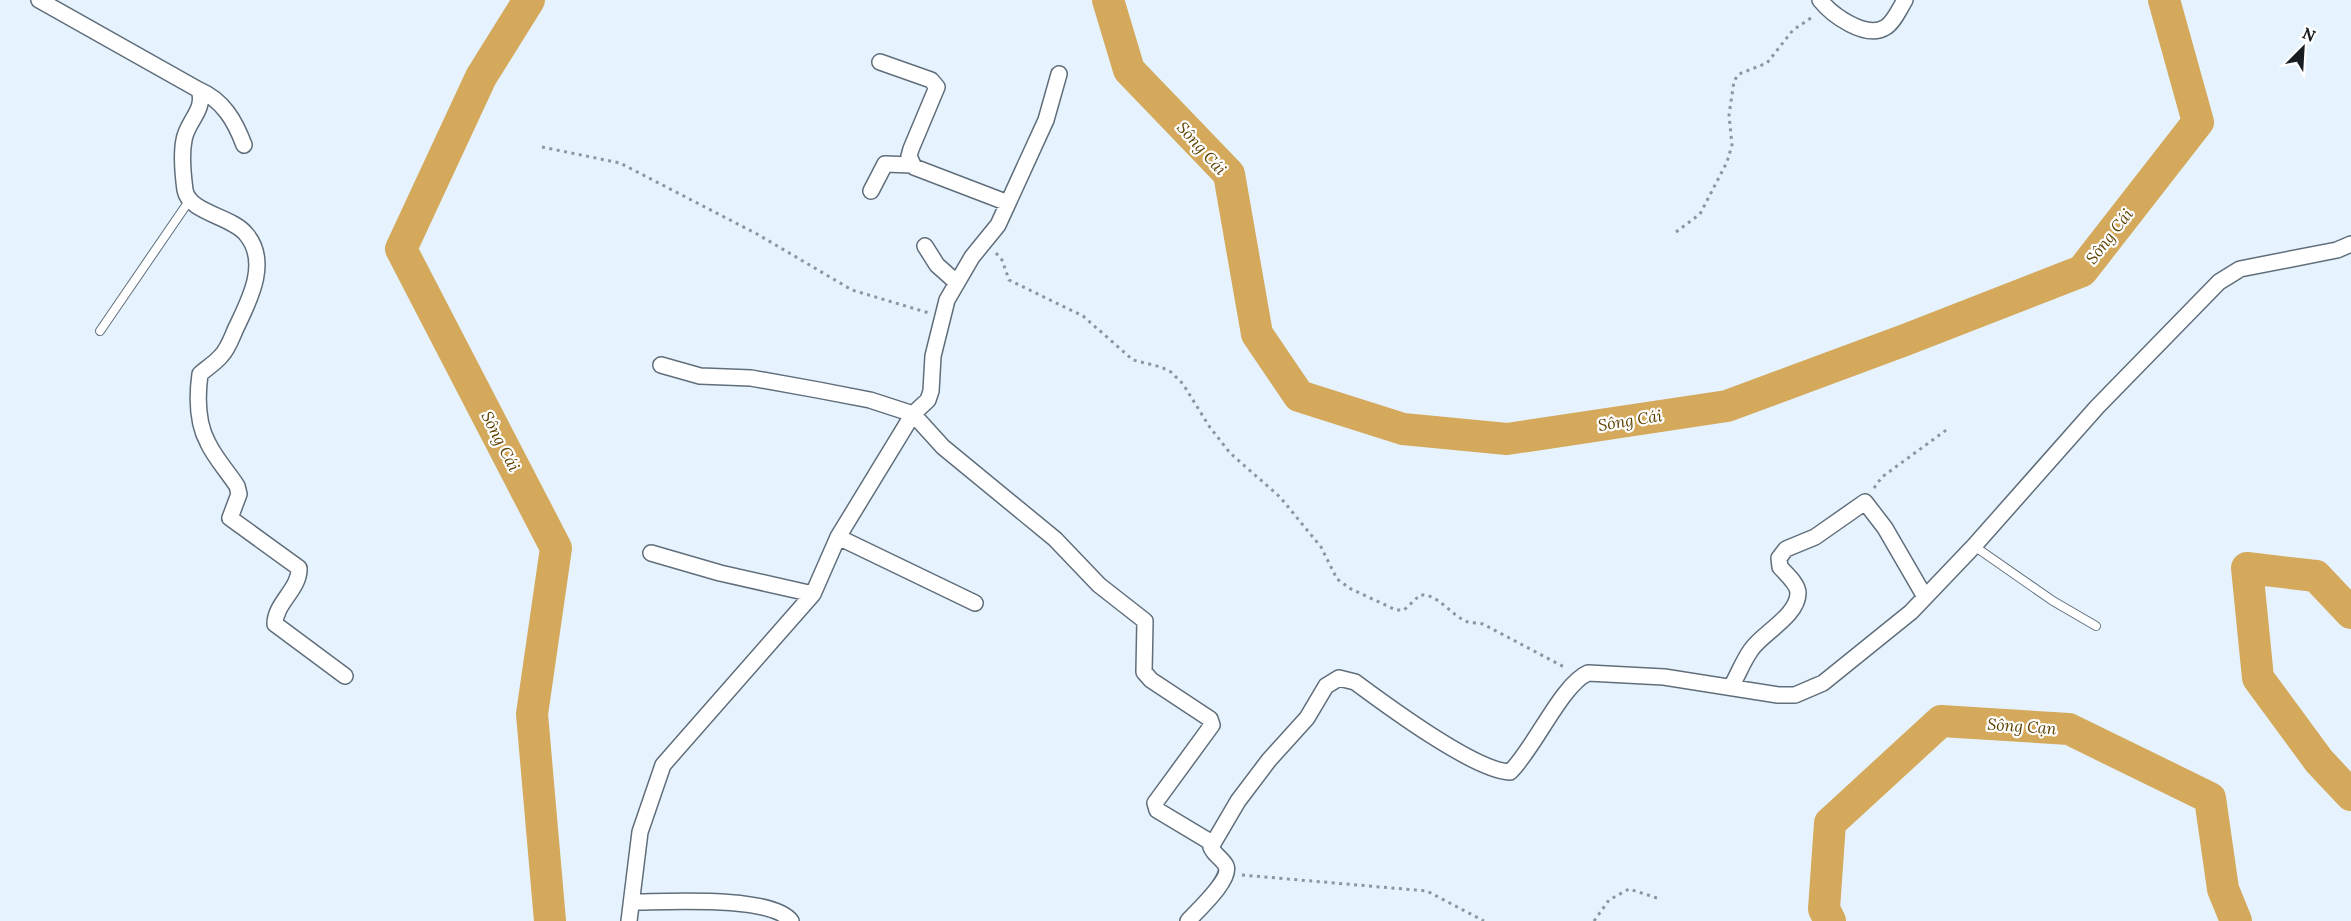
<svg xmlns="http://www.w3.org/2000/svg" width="2351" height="921" font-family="Lora,serif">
	<rect width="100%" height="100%" fill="#e6f3ff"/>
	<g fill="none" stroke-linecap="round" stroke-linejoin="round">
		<path stroke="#d4a95b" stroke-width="32" d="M 529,0 L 481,77 L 401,249 L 556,548 L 532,714 L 550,921
			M 1108,0 L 1129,70 L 1229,174 L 1257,334 L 1299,396 L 1403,429 L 1507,439 L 1727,406 L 1905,340 L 2082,271 L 2198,122 L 2164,0
			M 2351,613 L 2316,576 L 2247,568 L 2258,678 L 2319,761 L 2351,795
			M 1830,921 L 1824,909 L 1830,823 L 1941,721 L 2069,729 L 2210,798 L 2223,889 L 2236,921"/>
		<g stroke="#606e7b" stroke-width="10">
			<path id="lane" d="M 100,331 L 189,201
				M 1974,546 L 2053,601 L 2096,626"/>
		</g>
		<g stroke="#606e7b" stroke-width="18">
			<path id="street" d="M 39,0 L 199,90 C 206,110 187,121 184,140 C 181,155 183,175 185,190 C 189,213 232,216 246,234 C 270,262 249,301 236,328 C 232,337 228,349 221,356 C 215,363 207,368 200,374 C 197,396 197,423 208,443 C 215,458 228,472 237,486 L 239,494 L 230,518 L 299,568 C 300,589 275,603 275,624 L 345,676
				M 1820,0 C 1832,15 1866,40 1886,27 C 1894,22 1900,8 1905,0
				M 880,62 L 931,80 L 937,87 L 911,149 L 909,156 L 914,167 L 1008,203
				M 199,90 C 223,100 235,121 244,145
				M 871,191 L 885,164 L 912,165
				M 925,246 L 937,265 L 956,282
				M 661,365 L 700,376 L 751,378 L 818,390 L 870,400 L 913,414 L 943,447 L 1055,539 L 1099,585 L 1145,621 L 1144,672 L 1151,680 L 1210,719 L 1212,725 L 1155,803 L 1157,810 L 1212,843
				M 838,537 L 975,603
				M 651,553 L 720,573 L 813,594
				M 1731,687 C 1738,675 1743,661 1751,650 C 1761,634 1798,616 1798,593 C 1798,584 1786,574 1780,567 L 1779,558 L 1786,549 L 1815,537 L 1865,502 L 1885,528 L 1925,597
				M 632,902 C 665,902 771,895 791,921
				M 629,921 L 640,832 L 663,765 L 813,594 L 838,537 L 913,414 L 928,400 L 931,391 L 933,356 L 947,300 L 972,257 L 998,225 L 1046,120 L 1059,74
				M 1188,921 C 1197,911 1232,879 1226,866 C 1223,859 1214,855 1211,847 L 1238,801 L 1269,760 L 1307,718 L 1326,686 L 1339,678 L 1355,682 C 1386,705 1475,771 1510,772 C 1534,749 1562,684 1588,673 L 1664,677 L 1778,695 L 1795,695 L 1823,683 L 1911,612 L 1974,546 L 2097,407 L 2219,282 L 2240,269 L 2337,250 L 2351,244"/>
		</g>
		<path stroke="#8d969f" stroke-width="3" stroke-dasharray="3 4.5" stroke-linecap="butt" d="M 542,147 L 620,163 L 757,234 L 852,290 L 929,313
			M 1676,232 L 1700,214 L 1727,162 L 1732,145 L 1729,115 L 1734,81 L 1739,74 L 1767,63 L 1793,30 L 1814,16
			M 996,253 L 1002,260 L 1009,280 L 1083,316 L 1133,360 L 1161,367 L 1171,372 L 1183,384 L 1209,426 L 1230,453 L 1280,497 L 1321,547 L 1337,579 L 1351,589 L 1396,610 L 1404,610 L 1420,595 C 1438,593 1451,616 1468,622 C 1472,623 1478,623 1483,624 L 1566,668
			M 1874,488 L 1882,477 L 1949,428
			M 1242,875 L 1427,891 L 1484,921
			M 1594,921 L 1609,900 L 1629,889 L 1657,898"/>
		<use href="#lane" stroke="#fff" stroke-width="8"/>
		<use href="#street" stroke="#fff" stroke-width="15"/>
	</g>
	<g text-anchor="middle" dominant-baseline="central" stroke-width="4.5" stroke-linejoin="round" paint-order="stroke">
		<g font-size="16" font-style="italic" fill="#5f4200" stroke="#fff">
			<text transform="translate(1202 148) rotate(48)">Sông Cái</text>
			<text transform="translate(2109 236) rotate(-52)">Sông Cái</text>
			<text transform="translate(1630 420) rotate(-9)">Sông Cái</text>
			<text transform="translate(501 441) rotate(63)">Sông Cái</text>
			<text transform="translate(2022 726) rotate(4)">Sông Cạn</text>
		</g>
	</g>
	<g transform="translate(2303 48) rotate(24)" stroke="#ffffff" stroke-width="4.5" paint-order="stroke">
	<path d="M0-4.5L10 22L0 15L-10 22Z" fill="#171d22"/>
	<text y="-9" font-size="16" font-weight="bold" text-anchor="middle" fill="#171d22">N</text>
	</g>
</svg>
